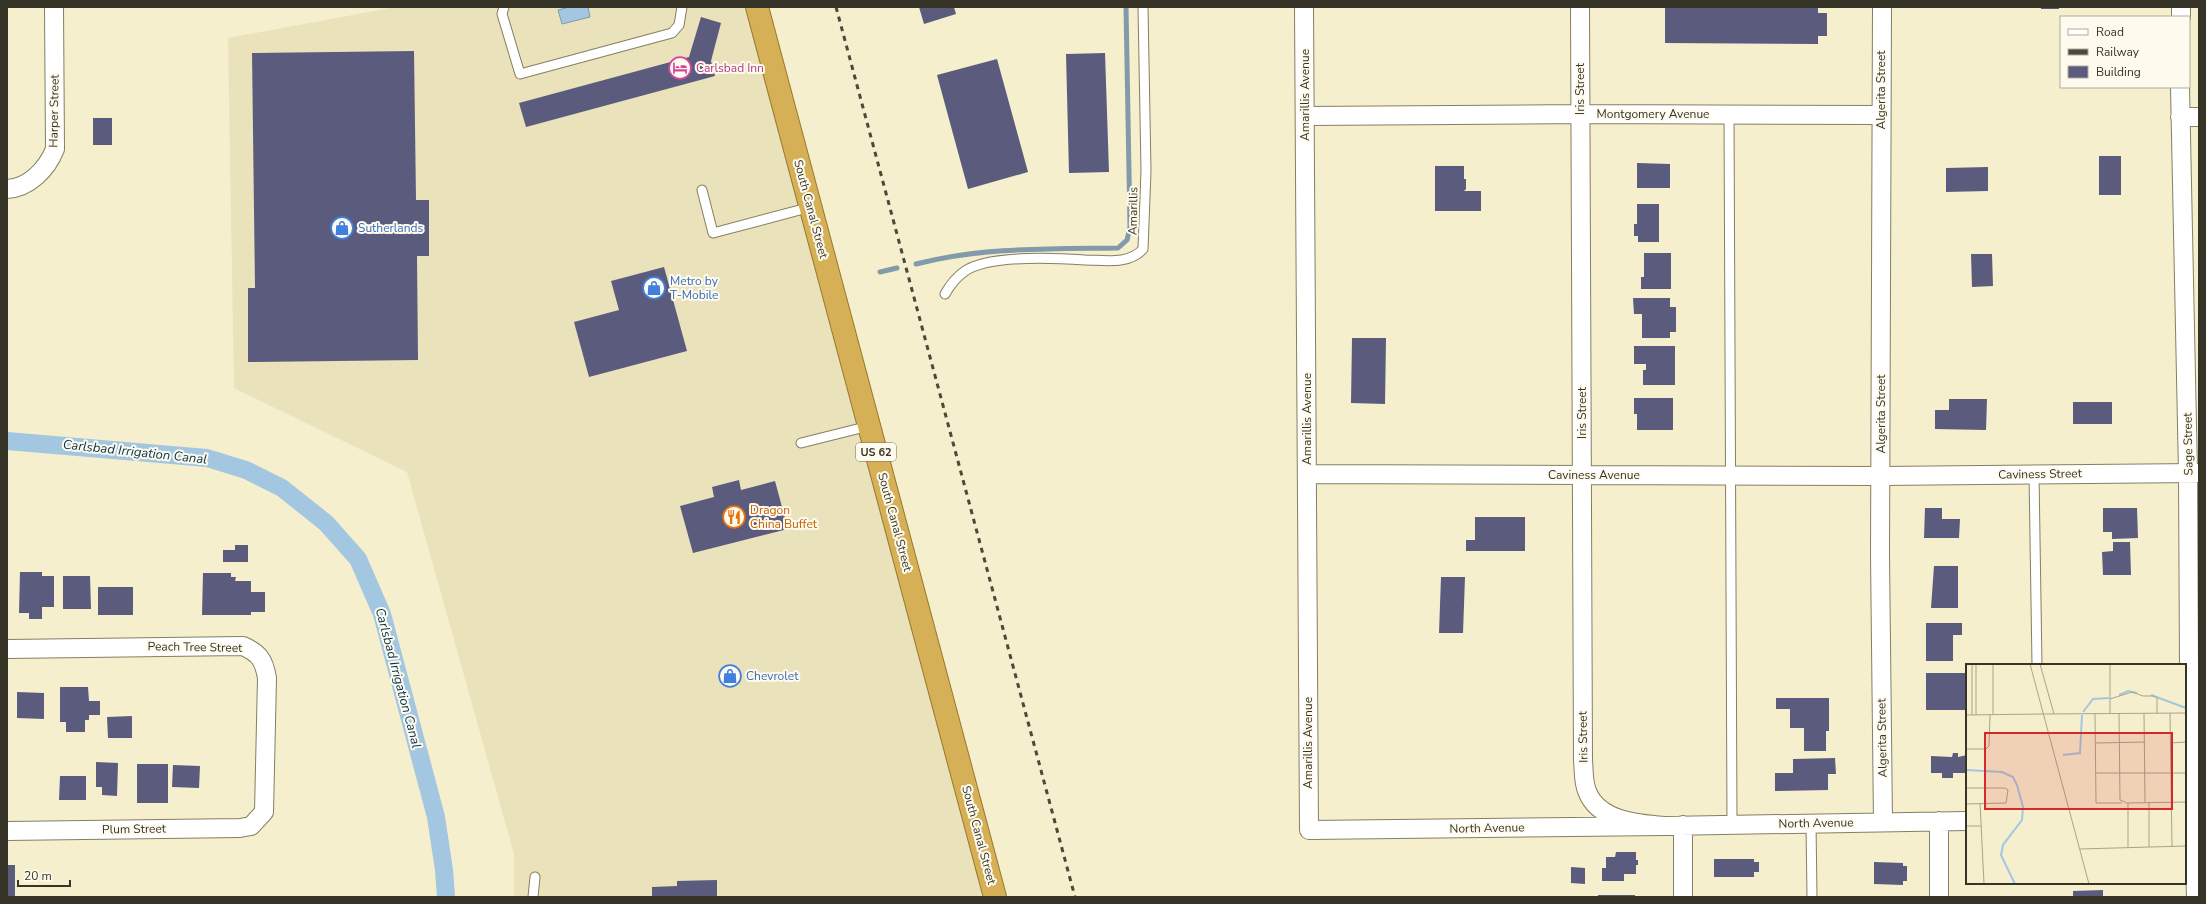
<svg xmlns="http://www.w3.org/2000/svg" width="2206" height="904" font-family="'Nunito Sans',sans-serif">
	<rect width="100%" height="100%" fill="#f5efce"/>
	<path fill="#eae2bb" d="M 396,7 L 757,7 L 995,897 L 514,897 L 514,854 L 407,472 L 234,388 L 228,38 Z"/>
	<path fill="#a3c6e1" stroke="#829aa9" d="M 569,7 L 588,7 L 590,17 L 562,24 L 558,10 Z"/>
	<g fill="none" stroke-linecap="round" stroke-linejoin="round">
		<path stroke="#829aa9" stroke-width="5" d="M 916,264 C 982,247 1050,249 1118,248 L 1127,240 L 1130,227 L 1126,7
			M 880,272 L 897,268"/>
		<path stroke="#a3c6e1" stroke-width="18" d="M 7,441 L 207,458 L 246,470 L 282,488 L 326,523 L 358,559 L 382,614 L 436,817 L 444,870 L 446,897"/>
	</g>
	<path fill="#5b5b7d" d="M 919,7 L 954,7 L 956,14 L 924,24 Z
		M 1665,7 L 1818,7 L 1818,13 L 1827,13 L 1827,36 L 1818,36 L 1818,44 L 1665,43 Z
		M 2041,7 L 2059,7 L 2059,9 L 2041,9 Z
		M 701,17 L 721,23 L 711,61 L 715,76 L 526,127 L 519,103 L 689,57 Z
		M 414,51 L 416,200 L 429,200 L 429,256 L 417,256 L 418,360 L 248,362 L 248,288 L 255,288 L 252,53 Z
		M 1105,53 L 1109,172 L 1069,173 L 1066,54 Z
		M 997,59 L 1028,172 L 968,189 L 937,75 Z
		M 93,118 L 112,118 L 112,145 L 93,145 Z
		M 2099,156 L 2121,156 L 2121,195 L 2099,195 Z
		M 1637,163 L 1670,164 L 1670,188 L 1637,188 Z
		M 1435,166 L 1464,166 L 1464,179 L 1466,179 L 1466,189 L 1464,191 L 1481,191 L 1481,211 L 1435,211 Z
		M 1988,167 L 1988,191 L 1946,192 L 1946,168 Z
		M 1637,204 L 1659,204 L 1659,242 L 1638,242 L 1638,236 L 1634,236 L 1634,224 L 1637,224 Z
		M 1644,253 L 1671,253 L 1671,289 L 1641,289 L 1641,277 L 1644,277 Z
		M 1971,254 L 1992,254 L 1993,286 L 1972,287 Z
		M 664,267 L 687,351 L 589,377 L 574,322 L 619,310 L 611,281 Z
		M 1633,298 L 1670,298 L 1670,307 L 1676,307 L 1676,332 L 1670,332 L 1670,338 L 1642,338 L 1642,314 L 1634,314 Z
		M 1352,338 L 1386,338 L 1385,404 L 1351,403 Z
		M 1634,346 L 1675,346 L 1675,385 L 1643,385 L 1643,370 L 1646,370 L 1646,364 L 1634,364 Z
		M 1634,398 L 1673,398 L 1673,430 L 1637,430 L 1637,414 L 1634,414 Z
		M 1949,399 L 1987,399 L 1986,430 L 1935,429 L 1935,410 L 1949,410 Z
		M 2073,402 L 2112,402 L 2112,424 L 2073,424 Z
		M 739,480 L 741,490 L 775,481 L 788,529 L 693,553 L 680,506 L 714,497 L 712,487 Z
		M 1925,508 L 1942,508 L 1942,519 L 1960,519 L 1959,538 L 1924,538 Z
		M 2103,508 L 2137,508 L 2138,538 L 2112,539 L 2112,532 L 2103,532 Z
		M 1475,517 L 1525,517 L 1525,551 L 1466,551 L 1466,540 L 1475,540 Z
		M 2113,542 L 2130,542 L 2131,575 L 2103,575 L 2102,552 L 2113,551 Z
		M 235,545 L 248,545 L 248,562 L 223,562 L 223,550 L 235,550 Z
		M 1934,566 L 1958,566 L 1958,608 L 1931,608 Z
		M 20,572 L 42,572 L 42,576 L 54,576 L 54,607 L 42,607 L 42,619 L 29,619 L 29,613 L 19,613 Z
		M 203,573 L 231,573 L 231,577 L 236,577 L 235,581 L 251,581 L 251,592 L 265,592 L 265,612 L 251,612 L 251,615 L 202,615 Z
		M 63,576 L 90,576 L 91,609 L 63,609 Z
		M 1441,577 L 1465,577 L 1463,633 L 1439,633 Z
		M 98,587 L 133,587 L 133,615 L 98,615 Z
		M 1926,623 L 1962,623 L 1962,635 L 1953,635 L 1953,661 L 1926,661 Z
		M 1926,673 L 1967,673 L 1967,710 L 1926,710 Z
		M 60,687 L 88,687 L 89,701 L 100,701 L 100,715 L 89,715 L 89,720 L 85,720 L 85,732 L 66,732 L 66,722 L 60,722 Z
		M 17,692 L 44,693 L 44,719 L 17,718 Z
		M 1776,698 L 1829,698 L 1829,731 L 1826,731 L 1826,751 L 1804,751 L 1804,728 L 1790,728 L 1790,709 L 1776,709 Z
		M 132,716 L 132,738 L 108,738 L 107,717 Z
		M 1953,753 L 1958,753 L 1958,757 L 1967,755 L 1967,773 L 1953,773 L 1953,778 L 1942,778 L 1942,773 L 1931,773 L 1931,756 L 1952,757 Z
		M 1835,758 L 1836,774 L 1828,774 L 1828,790 L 1775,791 L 1775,773 L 1793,773 L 1793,759 Z
		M 96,762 L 118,763 L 117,796 L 102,795 L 102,787 L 96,787 Z
		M 137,764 L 168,764 L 168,803 L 137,803 Z
		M 173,765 L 200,766 L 199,788 L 172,787 Z
		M 60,776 L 86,776 L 86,800 L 59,800 Z
		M 1616,852 L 1636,852 L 1636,860 L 1638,860 L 1638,865 L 1636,865 L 1636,874 L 1624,874 L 1624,881 L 1602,881 L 1602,868 L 1606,868 L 1606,857 L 1615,857 Z
		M 1714,859 L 1754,859 L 1754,862 L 1759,862 L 1759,872 L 1754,872 L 1754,877 L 1714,877 Z
		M 1874,862 L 1903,863 L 1903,866 L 1907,866 L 1907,881 L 1903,881 L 1903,885 L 1874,884 Z
		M 7,865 L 15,865 L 15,897 L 7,897 Z
		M 1571,867 L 1585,868 L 1585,884 L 1571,883 Z
		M 717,880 L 717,897 L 652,897 L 652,887 L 677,886 L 677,881 Z
		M 2103,890 L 2103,897 L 2073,897 L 2073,891 Z
		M 1598,895 L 1635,895 L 1635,897 L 1598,897 Z"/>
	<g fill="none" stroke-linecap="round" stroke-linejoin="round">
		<g stroke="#857f61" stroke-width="11">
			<path id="service" d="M 504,7 L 502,14 L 520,74 L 672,33 L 679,25 L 682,7
				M 1729,114 L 1732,824
				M 702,190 L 713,233 L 811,207
				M 945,294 C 950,285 955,278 965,271 C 989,255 1055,258 1085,260 C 1104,260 1129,265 1143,249 L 1146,171 L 1143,7
				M 801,443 L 869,426
				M 2034,474 L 2037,665
				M 1811,823 L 1812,897
				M 533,897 L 535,877"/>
		</g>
		<g stroke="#857f61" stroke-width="20">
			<path id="minor" d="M 1304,7 L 1309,830 L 1665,826
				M 1580,7 L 1583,760 C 1584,771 1583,781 1587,791 C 1598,821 1638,824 1665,826 L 1967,821
				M 1882,7 L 1880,555 L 1883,822
				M 2181,17 L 2181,7
				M 2180,87 L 2188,473 L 2189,666 L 2196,897
				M 1305,116 L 1579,114 L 1881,115
				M 2180,117 L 2199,117
				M 7,189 C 29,188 47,169 55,149 L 54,7
				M 1307,474 L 1881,476 L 2199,473
				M 7,649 L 243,646 C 259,653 264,660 267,678 L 264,812 L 251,826 L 240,828 L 7,831
				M 1939,821 L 1939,897
				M 1683,825 L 1683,897"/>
		</g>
		<g stroke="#97782b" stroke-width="24">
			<path id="trunk" d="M 757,7 L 995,897"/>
		</g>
		<use href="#service" stroke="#fff" stroke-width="9"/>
		<use href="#minor" stroke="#fff" stroke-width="18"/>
		<use href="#trunk" stroke="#d6b057" stroke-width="22"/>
		<path stroke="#4b4939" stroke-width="3" stroke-dasharray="5 5" stroke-linecap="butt" d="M 836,7 L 1075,897"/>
	</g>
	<defs>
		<g id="hotel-ring" transform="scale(1.15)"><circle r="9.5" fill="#fefbee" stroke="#d1479c" stroke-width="1.5"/><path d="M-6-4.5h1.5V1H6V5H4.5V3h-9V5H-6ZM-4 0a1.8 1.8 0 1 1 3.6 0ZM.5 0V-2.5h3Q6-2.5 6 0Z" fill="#d1479c"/></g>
		<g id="shop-ring" transform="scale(1.15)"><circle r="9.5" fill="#fefbee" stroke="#3f7fe0" stroke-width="1.5"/><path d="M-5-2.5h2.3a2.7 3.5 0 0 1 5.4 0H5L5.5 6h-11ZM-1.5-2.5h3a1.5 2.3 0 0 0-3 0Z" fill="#3f7fe0"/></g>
		<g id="restaurant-ring" transform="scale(1.15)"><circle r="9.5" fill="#fefbee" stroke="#e8710a" stroke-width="1.5"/><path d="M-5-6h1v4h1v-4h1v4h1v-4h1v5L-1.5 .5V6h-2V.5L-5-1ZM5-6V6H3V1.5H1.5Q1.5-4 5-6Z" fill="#e8710a"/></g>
	</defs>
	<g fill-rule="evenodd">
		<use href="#hotel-ring" x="680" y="68"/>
		<use href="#shop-ring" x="342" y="228"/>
		<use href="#shop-ring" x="654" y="288"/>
		<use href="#restaurant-ring" x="734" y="517"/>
		<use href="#shop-ring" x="730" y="676"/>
	</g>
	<g text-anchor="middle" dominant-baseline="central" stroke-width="4" stroke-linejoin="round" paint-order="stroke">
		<rect fill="#fefbee" stroke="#727063" stroke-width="1" x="856" y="443" width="40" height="18" rx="3"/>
		<g font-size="11" font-weight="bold" fill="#363427">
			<text x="876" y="452">US 62</text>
		</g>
		<g font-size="12" fill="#b23c85" stroke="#fefbee" text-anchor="start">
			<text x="696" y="68">Carlsbad Inn</text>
		</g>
		<g font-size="12" fill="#363427" stroke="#fefbee">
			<text transform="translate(1580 89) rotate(-90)">Iris Street</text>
			<text transform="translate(1881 90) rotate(-90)">Algerita Street</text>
			<text transform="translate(1305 95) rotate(-90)">Amarillis Avenue</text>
			<text transform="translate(54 111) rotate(-89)">Harper Street</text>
			<text x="1653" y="114">Montgomery Avenue</text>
			<text transform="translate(811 209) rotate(75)">South Canal Street</text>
			<text transform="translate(1133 211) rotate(-89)">Amarillis</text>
			<text transform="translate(1582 413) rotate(-90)">Iris Street</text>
			<text transform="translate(1881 414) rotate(-90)">Algerita Street</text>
			<text transform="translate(1307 419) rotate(-90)">Amarillis Avenue</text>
			<text transform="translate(2188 444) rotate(-91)">Sage Street</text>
			<text transform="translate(2040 474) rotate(-1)">Caviness Street</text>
			<text x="1594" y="475">Caviness Avenue</text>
			<text transform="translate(895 522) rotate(75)">South Canal Street</text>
			<text transform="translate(195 647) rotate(1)">Peach Tree Street</text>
			<text transform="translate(1583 737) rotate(-91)">Iris Street</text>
			<text transform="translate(1882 738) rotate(-91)">Algerita Street</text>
			<text transform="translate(1308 743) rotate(-90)">Amarillis Avenue</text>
			<text transform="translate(1816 823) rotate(-1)">North Avenue</text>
			<text transform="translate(1487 828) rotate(-1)">North Avenue</text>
			<text transform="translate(134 829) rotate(-1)">Plum Street</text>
			<text transform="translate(979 835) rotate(75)">South Canal Street</text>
		</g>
		<g font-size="12" fill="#366cbe" stroke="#fefbee" text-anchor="start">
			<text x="358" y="228">Sutherlands</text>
			<text x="670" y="281">Metro by<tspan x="670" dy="14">T-Mobile</tspan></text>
			<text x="746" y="676">Chevrolet</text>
		</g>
		<g font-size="12" fill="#c56008" stroke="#fefbee" text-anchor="start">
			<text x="750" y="510">Dragon<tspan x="750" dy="14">China Buffet</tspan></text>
		</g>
		<g font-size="13" font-style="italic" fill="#05314c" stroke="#fefbee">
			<text transform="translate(135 452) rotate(6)">Carlsbad Irrigation Canal</text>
			<text transform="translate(398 678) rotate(75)">Carlsbad Irrigation Canal</text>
		</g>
	</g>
	<g transform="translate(1966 664)">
		<rect width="220" height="220" fill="#f5efce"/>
		<path fill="none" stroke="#a3c6e1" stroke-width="2" d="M 153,31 L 162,27 L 171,29M 185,31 L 220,44M 117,48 L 127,35 L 143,34M 97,91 L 114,89 L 116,51M 0,106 L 36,108 L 47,113 L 51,121 L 57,143 L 56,156 L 37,181 L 35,191 L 49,220"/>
		<path fill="none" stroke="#a9a48b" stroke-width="1" d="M 10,0 L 10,51M 27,0 L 27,50M 64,0 L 123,220M 74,0 L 88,50M 144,35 L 166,28 L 177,32 L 188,32 L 191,34 L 191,49M 144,49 L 144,0M 153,49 L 154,136 L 161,139 L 220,138M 178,49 L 179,138M 204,49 L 206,183M 78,50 L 220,49M 129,50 L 130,139 L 156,139M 0,51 L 77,50M 6,51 L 6,0M 130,79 L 179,78M 204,79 L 220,78M 0,85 L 20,85 L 23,82 L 24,51M 130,109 L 220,109M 0,124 L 39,124 L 42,126 L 40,139 L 0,140M 183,138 L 183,183M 14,139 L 18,220M 162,139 L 162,183M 0,162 L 15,162M 114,185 L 220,182"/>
		<path fill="#d62828" fill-opacity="0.15" stroke="#d62828" stroke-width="2" d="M 19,69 L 206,69 L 206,145 L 19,145 Z"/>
		<rect width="220" height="220" fill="none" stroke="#363427" stroke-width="2"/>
	</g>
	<rect width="2206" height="904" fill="none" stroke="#363427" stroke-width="16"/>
	<rect x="2060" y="16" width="130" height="72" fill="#fefbee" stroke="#aeab9e"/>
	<rect x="2068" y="29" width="20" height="6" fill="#ffffff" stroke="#aeab9e"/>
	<text x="2096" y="36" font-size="12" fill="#363427">Road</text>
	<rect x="2068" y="49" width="20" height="6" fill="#4b4939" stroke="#aeab9e"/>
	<text x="2096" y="56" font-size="12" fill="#363427">Railway</text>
	<rect x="2068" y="66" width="20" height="12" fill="#5b5b7d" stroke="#aeab9e"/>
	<text x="2096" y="76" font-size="12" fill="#363427">Building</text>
	<path d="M18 880v6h52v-6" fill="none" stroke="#363427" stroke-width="2"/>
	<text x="24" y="880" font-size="12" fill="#363427" stroke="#fefbee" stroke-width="3" paint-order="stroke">20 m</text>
</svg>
